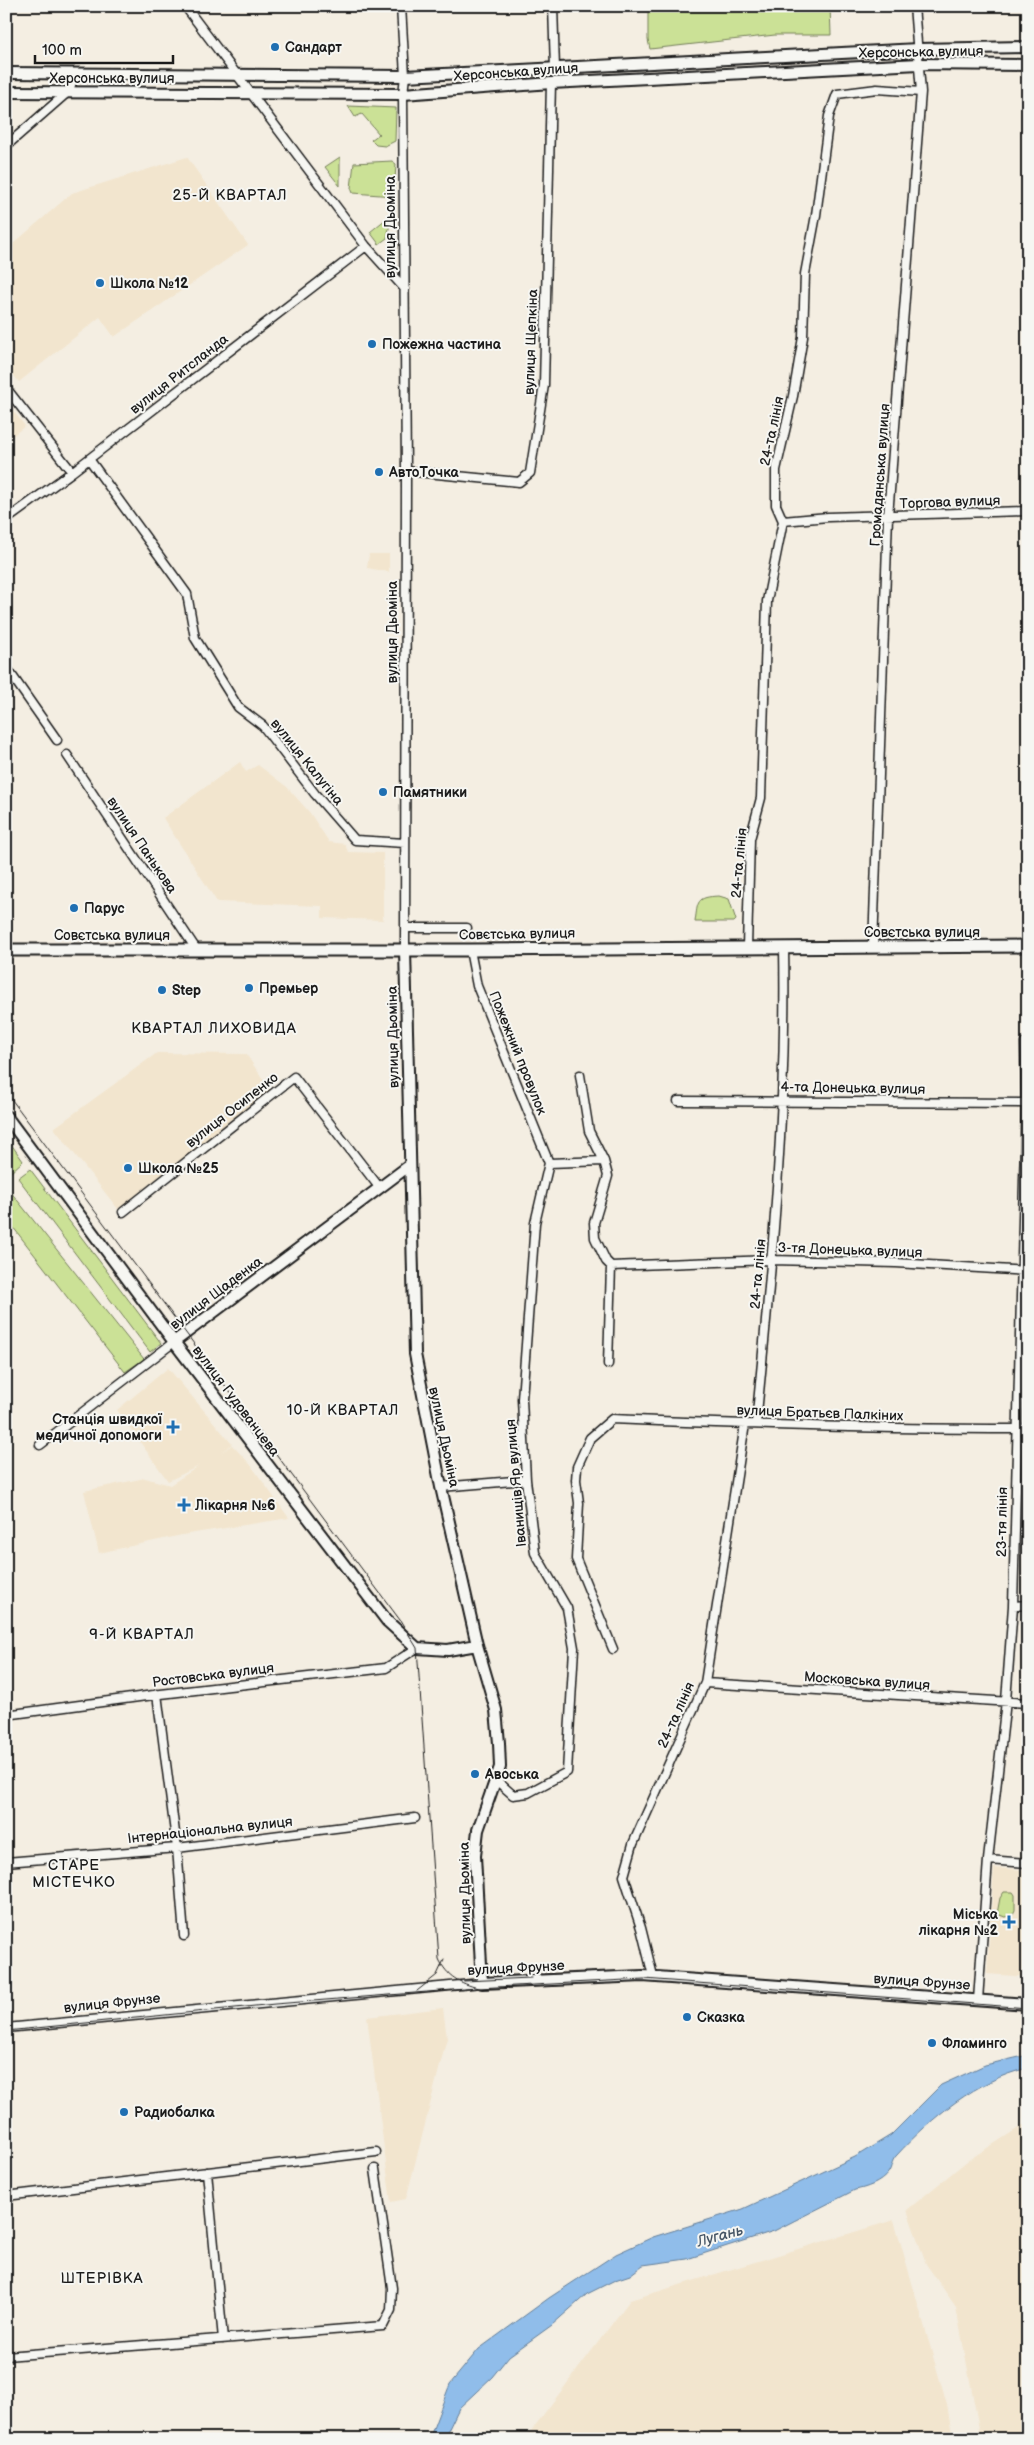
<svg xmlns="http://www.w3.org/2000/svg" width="1034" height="2445" font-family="'Balsamiq Sans',sans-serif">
	<rect width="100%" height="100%" fill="#f4eee2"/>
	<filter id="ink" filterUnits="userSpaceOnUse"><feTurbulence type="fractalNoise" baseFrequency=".02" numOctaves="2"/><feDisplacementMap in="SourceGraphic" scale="10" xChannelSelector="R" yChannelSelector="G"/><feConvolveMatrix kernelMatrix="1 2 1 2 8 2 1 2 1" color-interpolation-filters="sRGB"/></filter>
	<g filter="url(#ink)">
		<path fill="#f2e5ce" d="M 187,157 L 248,245 L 114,337 L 100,317 L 19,382 L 6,366 L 6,250 L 72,193 Z
			M 6,402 L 25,426 L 6,441 Z
			M 369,554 L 389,554 L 389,572 L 367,568 Z
			M 240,762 L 246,772 L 258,765 L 287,787 L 310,813 L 329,842 L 345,844 L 348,852 L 383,853 L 383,920 L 322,918 L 322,906 L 217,902 L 163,818 Z
			M 157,1053 L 246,1054 L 271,1091 L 118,1209 L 54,1128 Z
			M 168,1368 L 232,1444 L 220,1453 L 232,1445 L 250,1464 L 289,1518 L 182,1535 L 99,1553 L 84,1491 L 145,1478 L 170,1485 L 199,1466 L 168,1481 L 117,1410 Z
			M 994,1868 L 1028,1870 L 1028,1977 L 987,1974 Z
			M 443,2008 L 447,2038 L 406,2199 L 391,2202 L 367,2017 Z
			M 1028,2122 L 1028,2439 L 981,2439 L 956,2307 L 926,2264 L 907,2210 L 967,2161 Z
			M 894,2220 L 947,2405 L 953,2439 L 525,2439 L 630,2300 Z"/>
		<path fill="#cbe196" stroke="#747e59" d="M 648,6 L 830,6 L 831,35 L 775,35 L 650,49 L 648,40 Z
			M 348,106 L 396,108 L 395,141 L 385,146 L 376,145 L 371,140 L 379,134 L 362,114 L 355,117 Z
			M 340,157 L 340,186 L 325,167 Z
			M 392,161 L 396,164 L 394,196 L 353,193 L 351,188 L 354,163 Z
			M 392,214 L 387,238 L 379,244 L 370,232 Z
			M 719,896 L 729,899 L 736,920 L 734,922 L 695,922 C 698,901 696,897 719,896 Z
			M 6,1137 L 23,1161 L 10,1173 L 6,1167 Z
			M 30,1169 L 161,1343 L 150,1352 L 18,1178 Z
			M 6,1186 L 144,1359 L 125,1372 L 6,1218 Z
			M 1004,1892 L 1013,1892 L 1015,1895 L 1015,1910 L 1012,1916 L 1005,1917 L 997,1914 L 1000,1898 Z"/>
		<path fill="#90bdea" stroke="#627d98" d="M 1028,2055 L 1028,2068 C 976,2080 932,2117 896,2156 C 891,2161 892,2168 888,2173 C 881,2183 866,2188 855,2190 L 774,2231 L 687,2259 L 643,2265 L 630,2275 L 615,2280 L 587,2294 L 552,2325 L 509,2356 L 492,2377 L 459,2408 L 444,2439 L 429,2439 L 450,2384 L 479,2349 L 549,2298 L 616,2254 L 653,2237 L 743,2209 L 855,2157 L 891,2135 L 941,2085 L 985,2065 Z"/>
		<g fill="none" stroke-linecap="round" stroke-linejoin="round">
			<g stroke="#1c1c1c" stroke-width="11">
				<path id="street" d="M 185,6 L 366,246 L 405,289
					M 401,6 L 405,76 L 403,94 L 406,471 L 405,950
					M 553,6 L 555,69
					M 6,146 L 69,91 L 75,73
					M 6,388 L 72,472
					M 89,459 L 187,594 L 195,638 L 238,707 L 263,726 L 315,794 L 355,840 L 405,843
					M 406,471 L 519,482 L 530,473 L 544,385 L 551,83
					M 6,520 L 72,472 L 366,246
					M 783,521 L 828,517 L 1028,511
					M 6,667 L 57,740
					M 67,755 L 196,949
					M 405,928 L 467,928
					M 747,947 L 750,839 L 761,798 L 767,601 L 783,521 L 776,505 L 776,470 L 793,396 L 803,337 L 805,274 L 816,215 L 829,116 L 837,94 L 877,89 L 921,92
					M 873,947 L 888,516 L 921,92 L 914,6
					M 470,950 L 477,986 L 549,1163
					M 580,1075 L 589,1131 L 604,1161 L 608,1176 L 594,1223 L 595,1238 L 606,1261 L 611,1266 L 608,1364
					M 678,1101 L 1028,1103
					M 549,1163 L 604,1161
					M 123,1212 L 294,1077 L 379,1187
					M 611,1266 L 772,1260 L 896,1263 L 1028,1271
					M 756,1423 C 772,1265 787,1106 784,947
					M 40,1445 L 174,1342
					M 441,1487 L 526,1480
					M 1013,1606 L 1028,1605
					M 613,1649 L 576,1559 L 579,1503 L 576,1480 L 577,1467 L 590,1438 L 612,1419 C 751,1425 889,1429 1028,1429
					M 705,1683 L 1028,1703
					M 157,1694 L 177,1848 L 184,1936
					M 6,1715 L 161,1694 L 386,1668 L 417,1648
					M 496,1780 L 513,1795 L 528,1793 L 567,1772 L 574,1648 L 567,1608 L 535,1553 L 526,1480 L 522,1399 L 535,1223 L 549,1163
					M 988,1860 L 1028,1863
					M 6,1862 L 177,1848 L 415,1818
					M 653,1976 L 641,1928 L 624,1876 L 633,1844 L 705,1683 L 745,1424
					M 978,2000 L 988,1860 L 1006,1701 L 1013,1606 L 1026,1103 L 1025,1043
					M 6,2028 L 482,1983
					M 207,2172 L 223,2339
					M 6,2196 L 376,2152
					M 6,2356 L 383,2326 L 391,2310 L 392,2288 L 375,2169"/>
			</g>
			<g stroke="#1c1c1c" stroke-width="14">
				<path id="secondary" d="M 6,73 L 405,76 L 918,49 L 1028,47
					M 6,92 L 403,94 L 551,83 L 919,64 L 1028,65
					M 405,950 L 415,1354 L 441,1487 L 477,1645 L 496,1710 L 499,1743 L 500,1767 L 478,1830 L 475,1856 L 482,1983 L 643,1976 L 1028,2004
					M 6,1116 L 174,1342 L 387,1621 L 417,1648 L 448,1650 L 477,1645
					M 174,1342 L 410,1165"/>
			</g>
			<g stroke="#1c1c1c" stroke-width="15">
				<path id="primary" d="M 6,950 L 470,950 L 1028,946"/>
			</g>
			<use href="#street" stroke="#f6f6f2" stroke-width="8"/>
			<use href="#secondary" stroke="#f6f6f2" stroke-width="10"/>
			<use href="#primary" stroke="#f6f6f2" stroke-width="11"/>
			<path stroke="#1c1c1c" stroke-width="1" d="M 6,1092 L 400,1620 L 417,1648 L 439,1959 C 447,1977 460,1983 478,1988
				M 464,1981 L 531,1978
				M 417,1991 L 437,1975 L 444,1960
				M 6,2031 L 275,2004 L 478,1988 L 644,1979 L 1028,2008"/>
		</g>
	</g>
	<g fill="#1f6fb2" stroke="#f6f6f2" stroke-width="2">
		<circle cx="275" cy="47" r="5"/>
		<circle cx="100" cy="283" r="5"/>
		<circle cx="372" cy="344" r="5"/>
		<circle cx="379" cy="472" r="5"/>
		<circle cx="383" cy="792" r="5"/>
		<circle cx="74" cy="908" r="5"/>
		<circle cx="249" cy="988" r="5"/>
		<circle cx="162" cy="990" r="5"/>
		<circle cx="128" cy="1168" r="5"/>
		<path d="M170.5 1419.5h5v5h5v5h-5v5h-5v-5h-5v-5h5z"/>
		<path d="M181.5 1497.5h5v5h5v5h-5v5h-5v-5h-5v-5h5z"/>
		<circle cx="475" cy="1774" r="5"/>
		<path d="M1006.5 1914.5h5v5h5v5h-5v5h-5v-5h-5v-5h5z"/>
		<circle cx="687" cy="2017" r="5"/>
		<circle cx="932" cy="2043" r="5"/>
		<circle cx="124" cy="2112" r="5"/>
	</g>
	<g text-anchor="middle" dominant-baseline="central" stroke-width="4" stroke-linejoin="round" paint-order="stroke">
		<g font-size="14" font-weight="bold" fill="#1c1c1c" stroke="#f6f6f2" text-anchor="start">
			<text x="285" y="47">Сандарт</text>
			<text x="110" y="283">Школа №12</text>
			<text x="382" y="344">Пожежна частина</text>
			<text x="389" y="472">АвтоТочка</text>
			<text x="393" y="792">Памятники</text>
			<text x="84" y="908">Парус</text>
			<text x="259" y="988">Премьер</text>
			<text x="172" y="990">Step</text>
			<text x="138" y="1168">Школа №25</text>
			<text x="162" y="1419" text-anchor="end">Станція швидкої<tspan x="162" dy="16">медичної допомоги</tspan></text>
			<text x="195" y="1505">Лікарня №6</text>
			<text x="485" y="1774">Авоська</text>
			<text x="998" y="1914" text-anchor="end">Міська<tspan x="998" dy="16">лікарня №2</tspan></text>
			<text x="697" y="2017">Сказка</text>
			<text x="942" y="2043">Фламинго</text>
			<text x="134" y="2112">Радиобалка</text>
		</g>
		<g font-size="14" fill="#1c1c1c" stroke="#f6f6f2">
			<text transform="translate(921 52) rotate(-1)">Херсонська вулиця</text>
			<text transform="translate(516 72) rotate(-4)">Херсонська вулиця</text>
			<text x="112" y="78">Херсонська вулиця</text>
			<text transform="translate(390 227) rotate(-90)">вулиця Дьоміна</text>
			<text transform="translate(531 342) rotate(-88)">вулиця Щепкіна</text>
			<text transform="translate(179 374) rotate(-38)">вулиця Ритсланда</text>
			<text transform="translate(772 431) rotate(-78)">24-та лінія</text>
			<text transform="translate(880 475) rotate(-86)">Громадянська вулиця</text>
			<text transform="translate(950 502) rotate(-2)">Торгова вулиця</text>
			<text transform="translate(392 632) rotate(-90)">вулиця Дьоміна</text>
			<text transform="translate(307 762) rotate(51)">вулиця Калугіна</text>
			<text transform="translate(142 845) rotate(56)">вулиця Панькова</text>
			<text transform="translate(739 863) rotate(-85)">24-та лінія</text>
			<text x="922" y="932">Совєтська вулиця</text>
			<text transform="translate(517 934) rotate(-1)">Совєтська вулиця</text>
			<text x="112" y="935">Совєтська вулиця</text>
			<text transform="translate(393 1037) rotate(-91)">вулиця Дьоміна</text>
			<text transform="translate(518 1053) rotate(68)">Пожежний провулок</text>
			<text transform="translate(853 1088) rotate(1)">4-та Донецька вулиця</text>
			<text transform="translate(232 1110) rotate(-38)">вулиця Осипенко</text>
			<text transform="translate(850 1250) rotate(2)">3-тя Донецька вулиця</text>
			<text transform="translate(758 1274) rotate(-85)">24-та лінія</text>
			<text transform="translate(216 1293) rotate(-37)">вулиця Щаденка</text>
			<text transform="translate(236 1401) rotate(53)">вулиця Гудованцева</text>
			<text transform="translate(820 1413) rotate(2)">вулиця Братьєв Палкіних</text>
			<text transform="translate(444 1437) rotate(78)">вулиця Дьоміна</text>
			<text transform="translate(516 1483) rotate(-95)">Іванищів Яр вулиця</text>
			<text transform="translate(1002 1522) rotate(-89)">23-тя лінія</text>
			<text transform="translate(213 1675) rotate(-7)">Ростовська вулиця</text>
			<text transform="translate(867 1681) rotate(4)">Московська вулиця</text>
			<text transform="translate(676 1715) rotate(-66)">24-та лінія</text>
			<text transform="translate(210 1830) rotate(-6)">Інтернаціональна вулиця</text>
			<text transform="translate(465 1893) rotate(-91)">вулиця Дьоміна</text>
			<text transform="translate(516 1968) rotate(-3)">вулиця Фрунзе</text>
			<text transform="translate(922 1982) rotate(4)">вулиця Фрунзе</text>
			<text transform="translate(112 2003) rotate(-6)">вулиця Фрунзе</text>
		</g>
		<g font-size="15" letter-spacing="1" fill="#1c1c1c" stroke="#f6f6f2">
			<text x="230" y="195">25-Й КВАРТАЛ</text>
			<text x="214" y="1028">КВАРТАЛ ЛИХОВИДА</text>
			<text x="343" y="1410">10-Й КВАРТАЛ</text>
			<text x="142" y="1634">9-Й КВАРТАЛ</text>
			<text x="74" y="1865">СТАРЕ<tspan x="74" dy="17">МІСТЕЧКО</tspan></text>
			<text x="102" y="2278">ШТЕРІВКА</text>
		</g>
		<g font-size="15" font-style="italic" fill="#455464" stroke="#f6f6f2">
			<text transform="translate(720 2236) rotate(-15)">Лугань</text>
		</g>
	</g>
	<rect width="1034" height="2445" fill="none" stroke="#f6f6f2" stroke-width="25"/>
	<rect x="12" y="12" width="1009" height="2420" fill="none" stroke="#1c1c1c" stroke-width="2" filter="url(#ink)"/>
	<path d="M35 55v8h138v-8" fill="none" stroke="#1c1c1c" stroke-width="2.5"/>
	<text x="42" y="55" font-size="15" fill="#1c1c1c" stroke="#f6f6f2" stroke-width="4" paint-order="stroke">100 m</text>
</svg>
